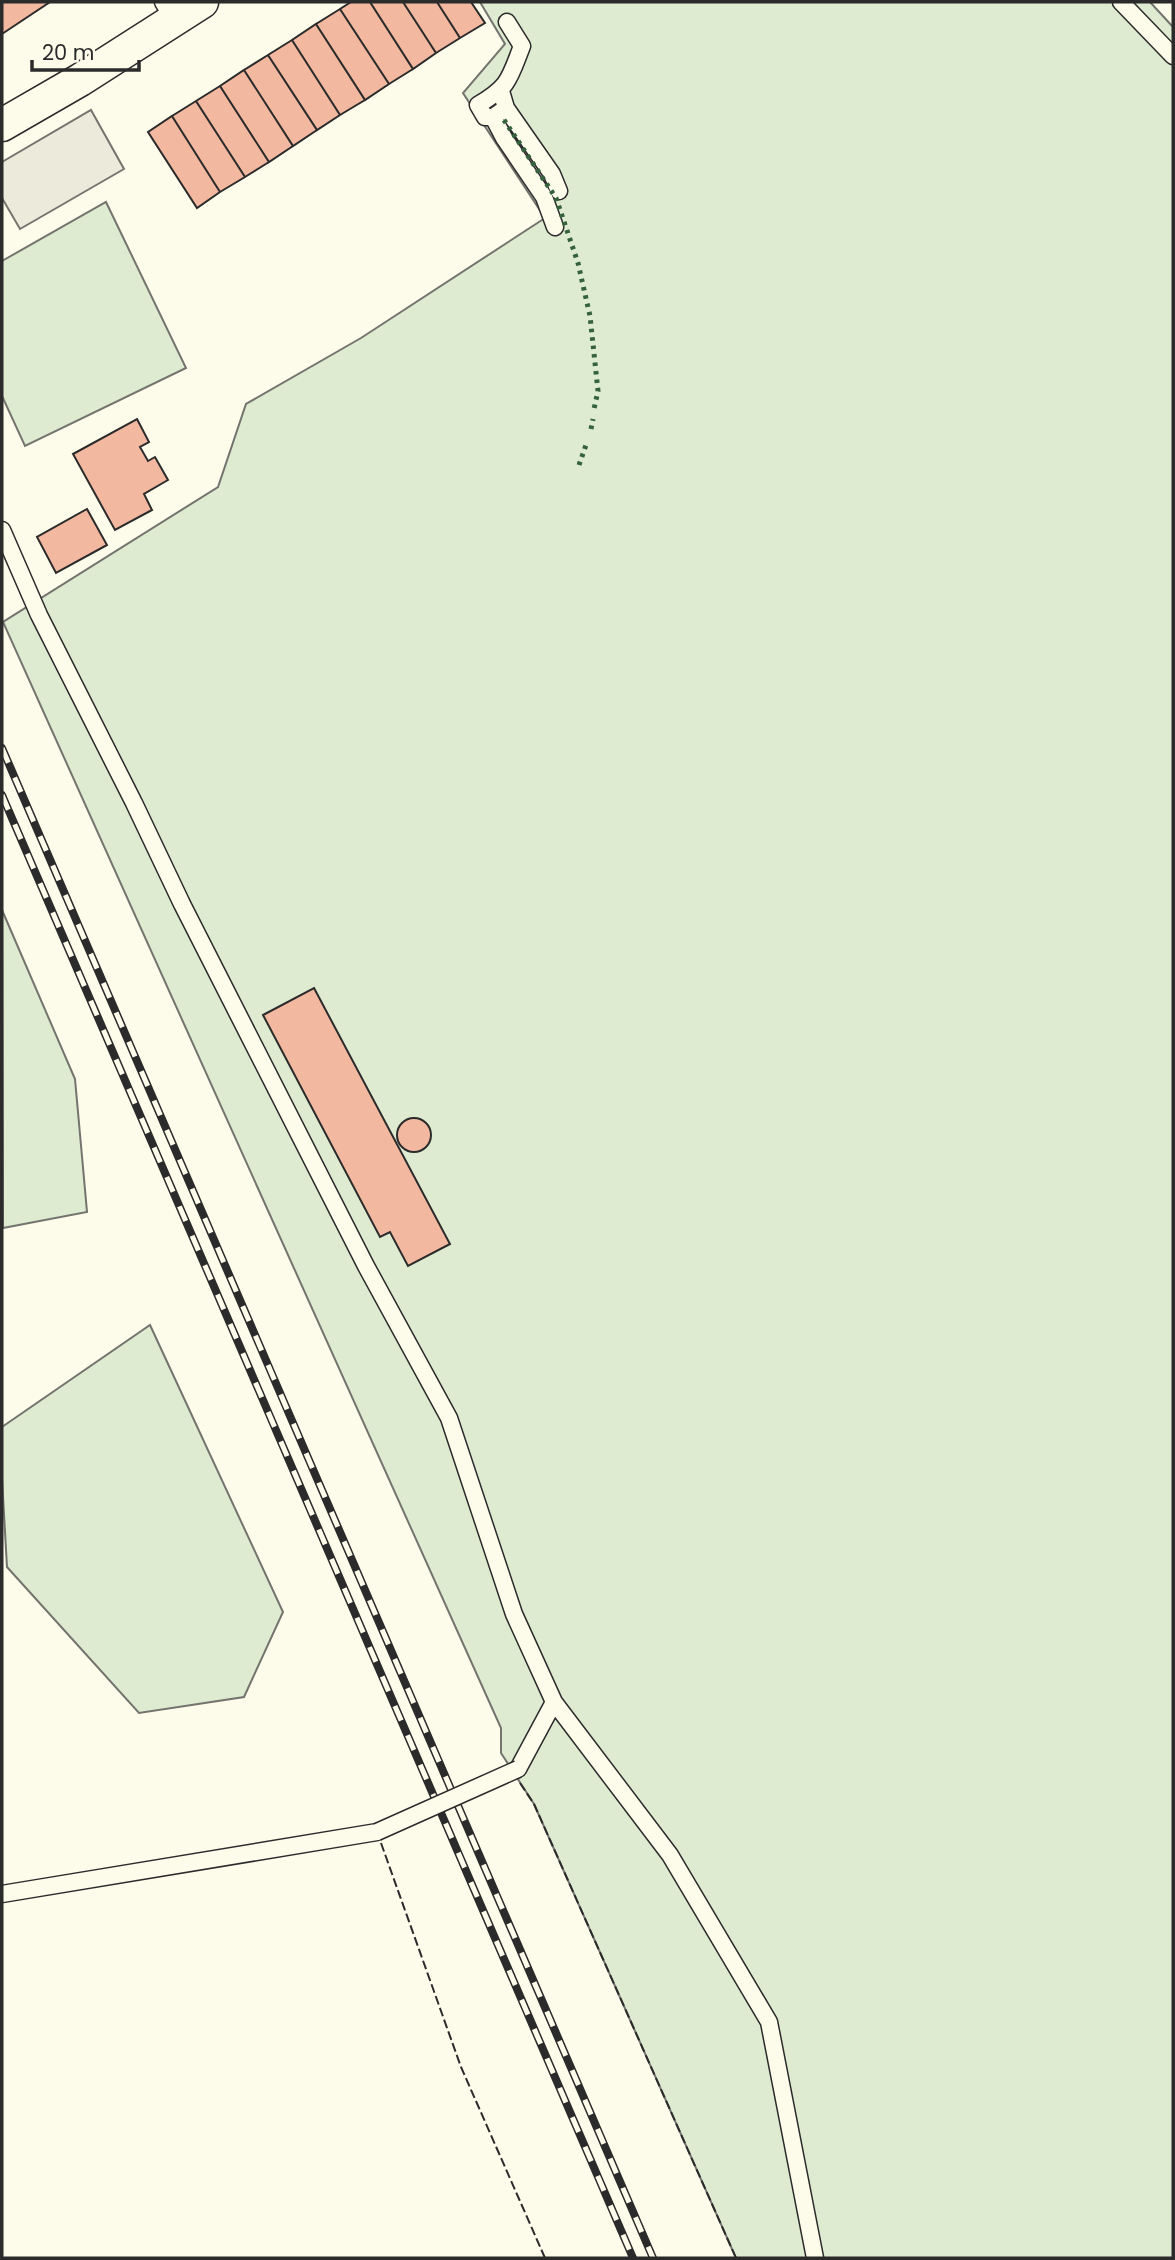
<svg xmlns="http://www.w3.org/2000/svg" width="1175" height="2260" font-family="Poppins,sans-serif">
	<rect width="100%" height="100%" fill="#fdfbea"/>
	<path fill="#deebd1" stroke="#74746e" stroke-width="2" d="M 480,2 L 1150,2 L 1173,27 L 1173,2258 L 736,2258 L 534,1804 L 501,1753 L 501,1728 L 3,622 L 218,487 L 246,404 L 361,338 L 545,218 L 463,93 L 505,44 Z
		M 106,202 L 186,368 L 25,446 L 2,396 L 2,261 Z
		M 2,910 L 75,1079 L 87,1212 L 3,1228 Z
		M 150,1325 L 283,1612 L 244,1697 L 139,1713 L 7,1567 L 2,1479 L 2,1427 Z"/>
	<path fill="#eceadb" stroke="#74746e" stroke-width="2" d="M 91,110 L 124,169 L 20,229 L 2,198 L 2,162 Z"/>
	<path fill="#f2b8a0" stroke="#2b2b2b" stroke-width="2" d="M 2,2 L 50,2 L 2,34 Z
		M 351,2 L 370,2 L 413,69 L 389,84 L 340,9 Z
		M 370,2 L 403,2 L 436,53 L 413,69 Z
		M 403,2 L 437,2 L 460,38 L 436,53 Z
		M 437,2 L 471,2 L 485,23 L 460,38 Z
		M 340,9 L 389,84 L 365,100 L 316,24 Z
		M 316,24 L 365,100 L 340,115 L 292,40 Z
		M 292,40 L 340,115 L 317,130 L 268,55 Z
		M 268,55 L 317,130 L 293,146 L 244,70 Z
		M 244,70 L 293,146 L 269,162 L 220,86 Z
		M 220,86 L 269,162 L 245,177 L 196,101 Z
		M 196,101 L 245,177 L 220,192 L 172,116 Z
		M 172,116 L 220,192 L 197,208 L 148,132 Z
		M 137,419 L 149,442 L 140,447 L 148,461 L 155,457 L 168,480 L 144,494 L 152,510 L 115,530 L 73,454 Z
		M 87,509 L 107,545 L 56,573 L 37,537 Z
		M 314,988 L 450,1244 L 408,1266 L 390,1232 L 380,1237 L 263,1015 Z
		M397 1135a17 17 0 1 1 34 0a17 17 0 1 1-34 0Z"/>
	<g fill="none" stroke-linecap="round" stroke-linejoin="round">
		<g stroke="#2b2b2b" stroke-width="19">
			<path id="lane" d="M 163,2 L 174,20
				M 1121,2 L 1173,56
				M 501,91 L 506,108 L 493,117 L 485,117 L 478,105 C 510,86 509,79 522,46 L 507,22
				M 506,108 L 552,174 L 559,191
				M 493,117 L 504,138 L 544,197 L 555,227
				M 2,530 L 39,615 L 134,803 L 182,904 L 366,1266 L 449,1418 L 514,1614 L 554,1702 L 670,1855 L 769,2022 L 815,2258
				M 518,1769 L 554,1702
				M 2,1894 L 377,1832"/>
		</g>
		<g stroke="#2b2b2b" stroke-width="35">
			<path id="street" d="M 2,125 L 80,80 L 202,2"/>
		</g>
		<use href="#lane" stroke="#fdfbea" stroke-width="16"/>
		<use href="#street" stroke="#fdfbea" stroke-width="32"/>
		<g stroke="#2b2b2b" stroke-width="8">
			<path id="rail" d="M 2,748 L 653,2258
				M 2,795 L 633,2258"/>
		</g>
		<use href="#rail" stroke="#fdfbea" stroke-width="5" stroke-dasharray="16" stroke-linecap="butt"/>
		<g stroke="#2b2b2b" stroke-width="19" stroke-linecap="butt">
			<path id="lane-bridge" d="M 377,1832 L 518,1769"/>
		</g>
		<use href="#lane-bridge" stroke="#fdfbea" stroke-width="16"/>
		<path stroke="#34623c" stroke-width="5" stroke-dasharray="3.5 5" stroke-linecap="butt" d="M 504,120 L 556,198 L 578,263 L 590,316 L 598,391 L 594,409
			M 591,429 L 593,419
			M 579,465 L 586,445"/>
		<path stroke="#2b2b2b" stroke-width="2" stroke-dasharray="9 3.5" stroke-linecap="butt" d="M 520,1783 L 534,1804 L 736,2258
			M 381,1843 L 461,2067 L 545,2258"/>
	</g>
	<rect width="1175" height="2260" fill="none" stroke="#2b2b2b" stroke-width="7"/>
	<path d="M32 60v10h107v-10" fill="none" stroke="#2b2b2b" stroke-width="3.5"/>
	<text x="42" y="60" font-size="21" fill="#2b2b2b" stroke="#fdfbea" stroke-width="5" paint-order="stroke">20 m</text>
</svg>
